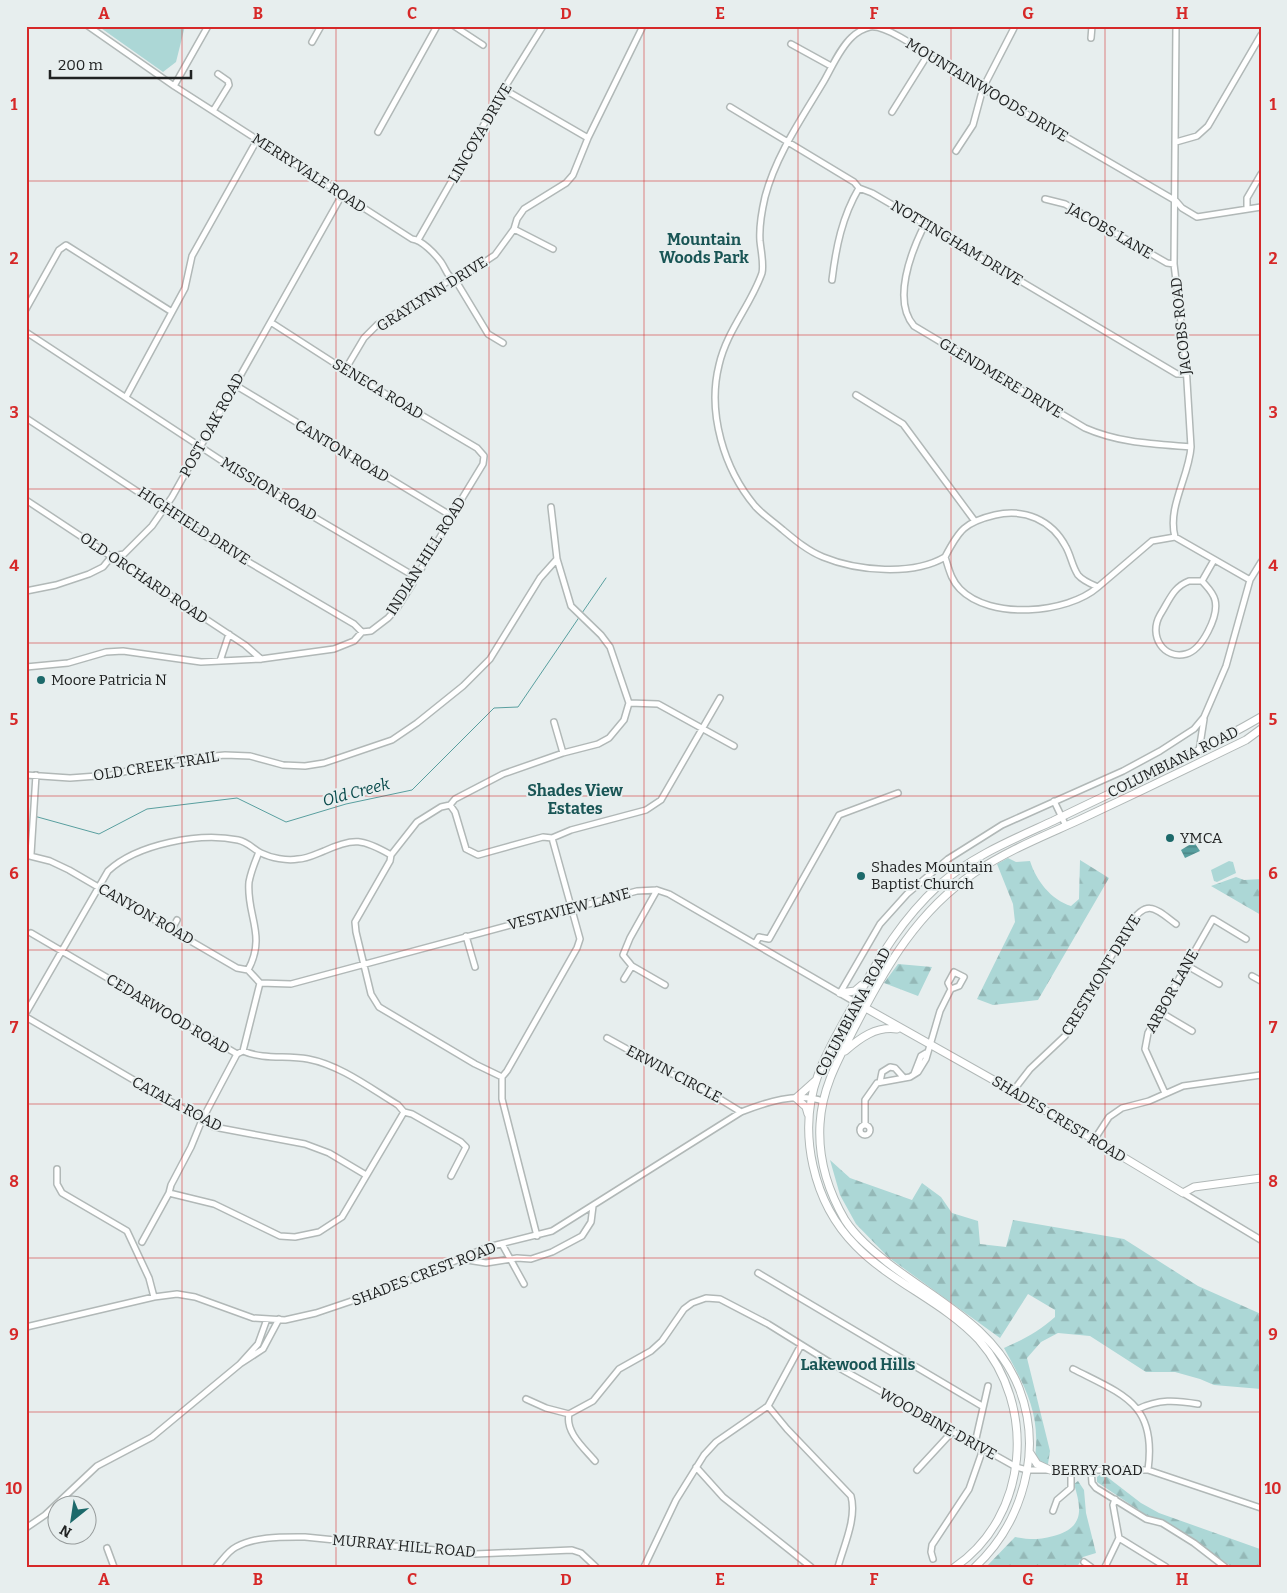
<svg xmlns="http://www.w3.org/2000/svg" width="1287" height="1593" font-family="Bitter,serif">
	<defs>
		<pattern id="forest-firs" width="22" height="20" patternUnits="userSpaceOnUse" patternTransform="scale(1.25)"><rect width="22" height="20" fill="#acd7d6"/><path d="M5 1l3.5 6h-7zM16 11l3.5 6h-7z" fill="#94b8b7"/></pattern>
		<pattern id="water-rules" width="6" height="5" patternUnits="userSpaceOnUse" patternTransform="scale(1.25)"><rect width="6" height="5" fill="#599f9f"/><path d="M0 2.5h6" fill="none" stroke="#498181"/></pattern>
	</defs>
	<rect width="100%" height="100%" fill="#e7eeee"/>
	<path fill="url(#forest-firs)" d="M 1008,858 L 1016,862 L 1030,861 C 1036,880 1051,900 1071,906 L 1079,899 L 1080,860 L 1109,878 L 1038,1000 L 993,1005 L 977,999 L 1015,922 L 1013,904 L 997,864 Z
		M 1236,877 L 1244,880 L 1261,879 L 1261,915 L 1211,886 Z
		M 898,964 L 932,967 L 918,996 L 884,983 Z
		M 830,1160 L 850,1178 L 912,1200 L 922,1183 L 941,1197 L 952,1213 L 978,1221 L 980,1244 L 1006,1247 L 1013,1220 L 1124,1239 L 1198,1286 L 1261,1314 L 1261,1389 L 1214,1385 L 1200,1379 L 1175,1372 L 1146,1372 L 1090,1336 L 1058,1333 L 1041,1342 L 1027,1358 L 1050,1451 L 1048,1464 L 1042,1464 L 1035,1457 C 1041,1413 1024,1385 1004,1348 C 1023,1340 1039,1331 1055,1317 L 1055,1310 L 1028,1294 L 1000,1338 L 888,1257 L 856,1224 L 840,1195 Z
		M 1102,1473 L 1141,1503 L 1159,1513 L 1260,1549 L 1260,1567 L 1232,1567 L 1173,1526 L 1146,1515 L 1097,1482 L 1097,1477 Z
		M 1078,1481 L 1084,1490 L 1086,1513 L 1096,1553 L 1083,1557 L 1077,1567 L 986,1567 L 1015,1537 C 1033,1540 1040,1540 1057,1535 C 1085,1526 1081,1507 1074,1484 Z"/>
	<path fill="#acd7d6" d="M 98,26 L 185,26 L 176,62 L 163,72 Z
		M 1229,861 L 1233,862 L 1236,873 L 1217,882 L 1214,881 L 1211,870 Z"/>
	<path fill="url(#water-rules)" d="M 1194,842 L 1200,851 L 1185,858 L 1181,850 Z"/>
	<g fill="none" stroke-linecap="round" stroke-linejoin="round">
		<path stroke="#599f9f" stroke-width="1" d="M 582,613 L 606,578
			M 34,816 L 99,834 L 147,809 L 237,798 L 286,822 L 346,804 L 412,790 L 494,708 L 518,707 L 580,616"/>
		<g stroke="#b1b8b7" stroke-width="8">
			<path id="street" d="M 88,26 L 174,86 L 412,239 C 422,240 435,254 441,262 C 446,269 447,277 456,281 L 488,334 L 503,343
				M 454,26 L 483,45
				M 1176,26 L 1174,264 L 1186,365 L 1191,447 C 1189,477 1167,507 1175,537 L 1250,580
				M 1091,38 L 1092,26
				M 312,42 L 321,26
				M 791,44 L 831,66
				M 174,86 L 208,26
				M 505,90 L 588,138
				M 730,107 L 854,182 L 859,188 L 872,193 L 920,221 L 924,226 L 931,228 L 1177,374 L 1186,374
				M 213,111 L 229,85 L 228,81 L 218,74
				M 892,112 L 927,56
				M 378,132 L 437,26
				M 1176,142 L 1197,136 L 1208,126 L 1261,35
				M 956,151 L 973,125 L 983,88 L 1015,26
				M 1045,199 L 1065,204 L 1167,263 L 1174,264
				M 1247,209 L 1247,198 L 1261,174
				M 924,226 C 911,252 892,301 914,326 L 1085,428 C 1119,443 1154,444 1191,447
				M 514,229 L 553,249
				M 418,240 L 507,84 L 543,26
				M 832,280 C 836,247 842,217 859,188
				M 26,309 L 59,250 L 66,245 L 172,312
				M 26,332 L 251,480 L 414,576
				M 345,370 L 364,338 L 377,325 L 450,280 L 456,281 L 495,255 L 514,229 L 517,219 L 524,209 L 566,183 L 573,175 L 588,138 L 643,26
				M 235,385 L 450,515
				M 856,395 L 903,424 L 974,520
				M 126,397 L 185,288 L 192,256 L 257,140
				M 26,418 L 211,540 L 354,624 L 362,632
				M 26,500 L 245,645 L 261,659
				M 945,557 C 913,576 857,571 823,557 C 808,551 795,540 783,530 C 774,522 763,515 755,506 C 724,469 707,413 719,365 C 727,330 751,305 762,273 C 764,264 761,251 760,241 C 759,227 762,210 765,197 C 776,155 802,118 824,81 C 832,67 840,48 852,37 C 856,33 864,28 870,27 C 884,25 917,46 927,56 L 1176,201 L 1182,208 L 1197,217 L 1261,207
				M 1189,581 L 1202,581 C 1207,587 1213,592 1215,600 C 1219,616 1202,650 1186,654 C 1164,660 1148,636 1160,615 C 1169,601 1173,587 1189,581 Z
				M 1202,581 L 1214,560
				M 1098,587 C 1067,614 990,620 960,589 C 951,580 949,569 945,557 C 959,530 965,522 995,515 C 1024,508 1052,520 1066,547 C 1071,556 1072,566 1078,575 C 1083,581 1091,584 1098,587 L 1152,541 L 1175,537
				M 26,591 L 56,585 L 89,574 L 103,567 L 112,556 L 124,554 L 152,526 L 172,497 L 342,195
				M 220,661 L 229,634
				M 26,667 L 68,663 L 106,652 L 123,651 L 201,662 L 261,659 L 334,649 L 354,641 L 362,632 L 371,631 L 388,618 L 397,608 L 413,583 L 414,576 L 421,569 L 449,522 L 450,515 L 455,510 L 483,464 L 484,456 L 477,448 L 345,370 L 272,323
				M 629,703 L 658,704 L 734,746
				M 554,722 L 563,753
				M 1199,751 L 1204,719
				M 26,775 L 70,778 L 111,775 L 173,760 L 225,755 L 250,756 L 283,765 L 305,766 L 324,763 L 392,740 L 417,723 L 463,686 L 490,659 L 540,578 L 557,559
				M 1054,801 L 1066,826
				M 450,805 L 455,812 L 466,849 L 478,855 L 543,837 L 552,838 L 571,830 L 646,810 L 661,800 L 720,698
				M 31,854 L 36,775
				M 26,855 L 50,861 L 69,870 L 237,968 L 248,970 L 260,983
				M 657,890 L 630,938 L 623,955 L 632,966 L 665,985
				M 172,929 L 177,920
				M 31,933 L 237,1054 L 243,1051 C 264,1060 286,1055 308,1059 C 340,1065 370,1088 398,1105 L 404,1112 L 412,1114 L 461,1142 L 466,1147 L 451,1176
				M 466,936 L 475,967
				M 755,944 L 759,937 L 769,939 L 839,815 L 898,793
				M 1186,965 L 1219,984
				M 248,970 C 267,935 246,915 249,882 C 251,871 255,862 259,852
				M 1252,976 L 1261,981
				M 624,979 L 632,966
				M 260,983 L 291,984 L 637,891 L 657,890 L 669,894 L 855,1002
				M 840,993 L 880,924 L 907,894 L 948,859 L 1002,825 L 1123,771 L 1160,751 L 1194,729 L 1204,717 L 1226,666 L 1250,580 L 1261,562
				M 1160,1012 L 1192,1031
				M 26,1013 L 108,871 C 137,844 200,832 238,840 C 248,842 253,849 261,853 C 271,858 287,861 298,859 C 307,859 316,854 324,851 C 354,837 363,839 391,855
				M 26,1017 L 214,1127 L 305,1144 L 329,1153 L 366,1175
				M 607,1038 L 672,1074 L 689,1080 L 741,1112
				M 243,1051 L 260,983
				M 914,1074 L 921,1056 L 926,1053
				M 502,1077 L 475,1064 L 379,1007 L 371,994 L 356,932 L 355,922 L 390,861 L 391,855 L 417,822 L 441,807 L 450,805 L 455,799 L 503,774 L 563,753 L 598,744 L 609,738 L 624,720 L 629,703 L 610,647 L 601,635 L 571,606 L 557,559 L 551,507
				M 880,1082 L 882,1072 L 890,1067 L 895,1068 L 904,1078
				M 1013,1091 L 1030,1069 L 1065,1036 L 1130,924 C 1147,898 1156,909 1176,924
				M 1165,1093 L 1145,1049 L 1148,1033 L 1213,919 L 1246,939
				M860 1130a5 5 0 1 1 10 0a5 5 0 1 1-10 0Z
				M 865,1125 L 865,1100 L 877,1083 L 910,1077 L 918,1072 L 926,1059 L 940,1011 L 951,989 L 959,986 L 964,977 L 954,972 L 948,983 L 951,989
				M 1094,1140 L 1109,1117 L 1122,1108 L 1149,1101 L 1183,1086 L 1261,1075
				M 57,1169 L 57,1184 L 62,1193 L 127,1231 L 149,1278 L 154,1297
				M 169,1193 L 214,1204 L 280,1236 L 295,1237 L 319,1232 L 342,1217 L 404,1112
				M 1183,1193 L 1261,1240
				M 537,1236 L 502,1099 L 502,1077 L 507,1071 L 577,948 L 580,939 L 552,838
				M 142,1242 L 169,1193 L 171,1185 L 191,1147 L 202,1120 L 237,1054
				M 502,1244 L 524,1284
				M 461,1259 L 486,1263 L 517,1258 L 531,1259 L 552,1252 L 582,1236 L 591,1222 L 593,1206
				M 758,1273 L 982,1406
				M 267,1319 L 258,1344 L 240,1364 L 263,1349 L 279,1319
				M 26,1327 L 154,1297 L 177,1294 L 195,1297 L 253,1318 L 285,1320 L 316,1313 L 393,1287 L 488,1247 L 552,1231 L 741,1112 C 767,1102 796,1092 823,1101
				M 1073,1369 C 1124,1395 1157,1404 1148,1470
				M 526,1399 L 546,1408 L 569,1414
				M 768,1406 L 787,1429 L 851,1496 C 857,1518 844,1545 838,1567
				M 1138,1409 C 1159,1399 1175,1400 1198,1404
				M 569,1414 L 593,1401 L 619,1369 L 651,1351 L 662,1341 L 684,1309 L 692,1303 L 706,1298 L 720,1299 L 768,1324 L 834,1365 L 1016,1467 L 1027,1470 L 1148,1470 L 1261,1508
				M 569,1414 C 565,1432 584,1448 595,1461
				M 975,1443 L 988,1386
				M 696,1467 L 723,1497 L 811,1567
				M 1091,1469 L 1092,1483 L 1096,1488 L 1146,1519 L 1162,1523 L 1194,1543 L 1225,1567
				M 917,1470 L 953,1431
				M 1115,1499 L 1113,1505 L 1119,1538 L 1166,1567
				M 1053,1511 L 1057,1500 L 1071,1488 L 1071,1470
				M 26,1528 L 45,1515 L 97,1466 L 152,1437 L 240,1364
				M 107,1548 L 114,1567
				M 933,1559 L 931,1552 L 932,1545 L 969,1489 L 983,1449
				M 1084,1562 L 1091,1567
				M 216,1567 C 222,1561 228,1551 236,1547 C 256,1536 282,1537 305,1537 L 475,1554 L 572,1550 L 581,1553 L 596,1567
				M 644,1567 L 676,1500 L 704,1455 L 716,1442 L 768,1406 L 801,1345
				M 1105,1567 L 1119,1538"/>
		</g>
		<g stroke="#b1b8b7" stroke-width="9">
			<path id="secondary" d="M 840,993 L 855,991 L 862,985
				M 855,1002 L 1013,1091 L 1183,1193 L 1194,1187 L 1261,1178
				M 845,1051 C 860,1038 876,1026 897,1029
				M 808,1114 L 806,1107 L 796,1098 L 815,1081
				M 1030,1453 L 1037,1464 L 1050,1470
				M 955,1567 C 1029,1516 1037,1406 979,1340 C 944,1302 892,1283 856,1246 C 813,1203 797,1132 818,1075 C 827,1049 843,1024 856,1000 C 879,957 903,918 939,885 C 972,856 1014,839 1053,821 C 1122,787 1194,756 1261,717
				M 975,1567 C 1003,1541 1020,1508 1027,1471 C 1032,1443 1029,1414 1019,1388 C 995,1327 937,1301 888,1263 C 872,1250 856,1237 845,1220 C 828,1191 818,1158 820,1124 C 822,1087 839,1058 856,1025 C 886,966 918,911 974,873 C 1006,851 1044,836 1079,820 C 1124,799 1170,777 1215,755 L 1246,740 L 1261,729"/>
		</g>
		<use href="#street" stroke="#fff" stroke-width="5"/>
		<use href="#secondary" stroke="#fff" stroke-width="7"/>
	</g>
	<path fill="none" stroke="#d62828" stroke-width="1" stroke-opacity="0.55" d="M 182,26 L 182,1567M 336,26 L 336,1567M 489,26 L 489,1567M 644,26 L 644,1567M 798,26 L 798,1567M 951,26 L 951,1567M 1105,26 L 1105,1567M 26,181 L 1261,181M 26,335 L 1261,335M 26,489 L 1261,489M 26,643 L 1261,643M 26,796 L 1261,796M 26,950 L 1261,950M 26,1104 L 1261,1104M 26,1258 L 1261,1258M 26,1412 L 1261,1412"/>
	<g fill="#1c696a" stroke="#e7eeee" stroke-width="2">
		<circle cx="41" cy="680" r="5"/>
		<circle cx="1170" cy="838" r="5"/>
		<circle cx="861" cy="876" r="5"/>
	</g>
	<g text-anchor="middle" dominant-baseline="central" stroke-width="4" stroke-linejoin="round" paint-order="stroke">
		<g font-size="15" fill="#202222" stroke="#e7eeee">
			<text transform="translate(987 90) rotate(31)">MOUNTAINWOODS DRIVE</text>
			<text transform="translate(480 133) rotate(-60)">LINCOYA DRIVE</text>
			<text transform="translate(309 173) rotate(33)">MERRYVALE ROAD</text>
			<text transform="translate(1110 231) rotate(30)">JACOBS LANE</text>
			<text transform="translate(957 243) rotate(31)">NOTTINGHAM DRIVE</text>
			<text transform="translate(432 294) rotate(-32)">GRAYLYNN DRIVE</text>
			<text transform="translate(1181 326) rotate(-96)">JACOBS ROAD</text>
			<text transform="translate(1001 378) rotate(31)">GLENDMERE DRIVE</text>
			<text transform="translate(378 389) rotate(31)">SENECA ROAD</text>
			<text transform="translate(212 425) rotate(-61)">POST OAK ROAD</text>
			<text transform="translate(342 451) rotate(31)">CANTON ROAD</text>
			<text transform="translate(269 489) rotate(31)">MISSION ROAD</text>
			<text transform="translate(194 526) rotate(33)">HIGHFIELD DRIVE</text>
			<text transform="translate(426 556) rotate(-58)">INDIAN HILL ROAD</text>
			<text transform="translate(144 578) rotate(34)">OLD ORCHARD ROAD</text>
			<text transform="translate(1173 762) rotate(-26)">COLUMBIANA ROAD</text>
			<text transform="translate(156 766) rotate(-9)">OLD CREEK TRAIL</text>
			<text transform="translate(569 909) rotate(-15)">VESTAVIEW LANE</text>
			<text transform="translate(146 914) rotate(30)">CANYON ROAD</text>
			<text transform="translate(1101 975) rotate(-59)">CRESTMONT DRIVE</text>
			<text transform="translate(1172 991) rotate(-61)">ARBOR LANE</text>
			<text transform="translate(853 1012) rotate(-62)">COLUMBIANA ROAD</text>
			<text transform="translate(168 1014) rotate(31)">CEDARWOOD ROAD</text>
			<text transform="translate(674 1074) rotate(28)">ERWIN CIRCLE</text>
			<text transform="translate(177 1104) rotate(28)">CATALA ROAD</text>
			<text transform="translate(1059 1119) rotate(31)">SHADES CREST ROAD</text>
			<text transform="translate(424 1274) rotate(-21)">SHADES CREST ROAD</text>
			<text transform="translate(938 1424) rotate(29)">WOODBINE DRIVE</text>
			<text x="1097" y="1470">BERRY ROAD</text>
			<text transform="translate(404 1546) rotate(5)">MURRAY HILL ROAD</text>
		</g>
		<g font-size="15" fill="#202222" stroke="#e7eeee" text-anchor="start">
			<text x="51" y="680">Moore Patricia N</text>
			<text x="1180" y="838">YMCA</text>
			<text x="871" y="867">Shades Mountain<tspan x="871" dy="17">Baptist Church</tspan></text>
		</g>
		<g font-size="16" font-weight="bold" fill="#195555" stroke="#e7eeee">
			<text x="704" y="239">Mountain<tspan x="704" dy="18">Woods Park</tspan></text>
			<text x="575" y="790">Shades View<tspan x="575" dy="18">Estates</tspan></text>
			<text x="858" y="1364">Lakewood Hills</text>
		</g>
		<g font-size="16" font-style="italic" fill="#084a4b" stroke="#e7eeee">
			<text transform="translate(356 792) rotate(-15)">Old Creek</text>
		</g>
	</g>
	<rect width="1287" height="1593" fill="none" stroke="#e7eeee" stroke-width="55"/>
	<g transform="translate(72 1520) rotate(210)"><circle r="24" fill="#e7eeee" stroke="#979c9c"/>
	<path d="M0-4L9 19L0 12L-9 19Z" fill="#1c696a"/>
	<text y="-8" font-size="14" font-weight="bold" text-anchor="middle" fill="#202222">N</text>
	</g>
	<path d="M50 70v8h141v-8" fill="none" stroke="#202222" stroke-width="2.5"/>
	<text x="58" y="70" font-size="15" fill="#202222" stroke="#e7eeee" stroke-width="4" paint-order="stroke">200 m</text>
	<rect x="28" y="28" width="1232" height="1538" fill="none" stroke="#d62828" stroke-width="2"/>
	<g font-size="16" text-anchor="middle" font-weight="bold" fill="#d62828">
		<text x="104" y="19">A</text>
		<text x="258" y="19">B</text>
		<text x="412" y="19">C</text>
		<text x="566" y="19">D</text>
		<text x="720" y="19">E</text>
		<text x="874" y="19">F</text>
		<text x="1028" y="19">G</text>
		<text x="1182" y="19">H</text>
		<text x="14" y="110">1</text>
		<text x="1273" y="110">1</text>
		<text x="14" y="264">2</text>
		<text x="1273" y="264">2</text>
		<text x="14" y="418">3</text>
		<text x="1273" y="418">3</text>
		<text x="14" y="571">4</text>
		<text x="1273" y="571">4</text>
		<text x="14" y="725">5</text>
		<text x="1273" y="725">5</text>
		<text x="14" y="879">6</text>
		<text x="1273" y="879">6</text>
		<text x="14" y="1033">7</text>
		<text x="1273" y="1033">7</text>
		<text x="14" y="1187">8</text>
		<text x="1273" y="1187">8</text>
		<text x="14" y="1340">9</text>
		<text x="1273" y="1340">9</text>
		<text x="14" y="1494">10</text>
		<text x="1273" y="1494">10</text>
		<text x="104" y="1585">A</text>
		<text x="258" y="1585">B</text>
		<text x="412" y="1585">C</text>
		<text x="566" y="1585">D</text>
		<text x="720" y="1585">E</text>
		<text x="874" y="1585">F</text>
		<text x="1028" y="1585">G</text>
		<text x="1182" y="1585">H</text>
	</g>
</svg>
